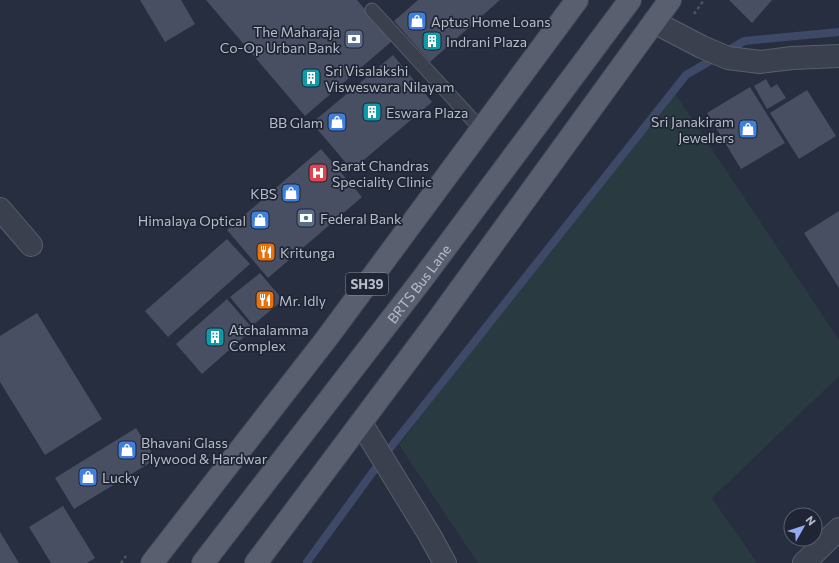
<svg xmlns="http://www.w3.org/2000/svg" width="839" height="563" font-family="Commissioner,sans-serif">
	<rect width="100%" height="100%" fill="#272e3f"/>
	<path fill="#293a40" d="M 672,89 L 839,340 L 839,376 L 712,498 L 757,563 L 478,563 L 399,445 Z"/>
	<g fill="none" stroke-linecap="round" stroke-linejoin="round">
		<path stroke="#3d4967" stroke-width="8" d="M 308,563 L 307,562 L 391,447 L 686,75 L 744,41 L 839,32"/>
	</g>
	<path fill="#484f63" d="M 140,0 L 181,0 L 195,24 L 165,42 Z
		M 206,0 L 357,0 L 392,41 L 305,116 Z
		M 418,0 L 500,0 L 430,62 L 394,21 Z
		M 729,0 L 772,0 L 752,23 Z
		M 393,55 L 432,102 L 352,170 L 312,123 Z
		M 766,79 L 771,88 L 777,84 L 786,98 L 767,109 L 754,86 Z
		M 750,87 L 785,143 L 741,169 L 707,113 Z
		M 807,90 L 836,136 L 799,159 L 770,113 Z
		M 321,149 L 362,197 L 268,278 L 227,230 Z
		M 839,211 L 839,288 L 804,233 Z
		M 227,239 L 250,264 L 168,337 L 145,311 Z
		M 260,273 L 283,300 L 253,325 L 230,297 Z
		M 227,299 L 253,329 L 202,374 L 176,344 Z
		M 37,313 L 102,419 L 45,455 L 0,382 L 0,336 Z
		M 136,428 L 156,459 L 74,509 L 55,478 Z
		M 63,506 L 95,558 L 87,563 L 51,563 L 29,527 Z
		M 0,532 L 19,563 L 0,563 Z"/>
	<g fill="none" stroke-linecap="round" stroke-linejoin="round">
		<g stroke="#595e6c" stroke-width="15">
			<path id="lane" d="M 372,10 L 481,129"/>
		</g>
		<g stroke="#595e6c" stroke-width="24">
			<path id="street" d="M 654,22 L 702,47 L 728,58 L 760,62 L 792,58 L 839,56
				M 0,209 L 31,245
				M 361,423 L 429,534 L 445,563
				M 804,563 L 839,529"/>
		</g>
		<g stroke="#444958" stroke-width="24">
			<g id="primary">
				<path d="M 152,563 L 327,338 L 577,0"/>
				<path id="s1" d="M 203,563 L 423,278 L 630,0"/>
				<path d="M 256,563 L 437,321 L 670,0"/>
			</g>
		</g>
		<path stroke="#47575d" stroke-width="2.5" stroke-dasharray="3 3" stroke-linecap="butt" d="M 694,14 L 704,0
			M 121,563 L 126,556"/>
		<use href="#lane" stroke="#3b404f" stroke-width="13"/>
		<use href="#street" stroke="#3b404f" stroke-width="22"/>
		<use href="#primary" stroke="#595f6f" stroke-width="22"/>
	</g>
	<defs>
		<g id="shop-square" transform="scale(1)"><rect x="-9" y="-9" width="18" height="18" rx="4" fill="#3f7fe0" stroke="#1f2534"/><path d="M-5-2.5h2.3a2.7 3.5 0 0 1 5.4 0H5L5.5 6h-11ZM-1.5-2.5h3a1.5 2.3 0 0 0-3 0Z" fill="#fff"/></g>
		<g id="bank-square" transform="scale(1)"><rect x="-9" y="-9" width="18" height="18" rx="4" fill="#5c6f8a" stroke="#1f2534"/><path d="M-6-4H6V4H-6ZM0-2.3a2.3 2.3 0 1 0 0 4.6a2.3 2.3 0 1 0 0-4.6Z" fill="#fff"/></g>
		<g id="building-square" transform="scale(1)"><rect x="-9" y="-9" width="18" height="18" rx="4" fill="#0f9aa8" stroke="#1f2534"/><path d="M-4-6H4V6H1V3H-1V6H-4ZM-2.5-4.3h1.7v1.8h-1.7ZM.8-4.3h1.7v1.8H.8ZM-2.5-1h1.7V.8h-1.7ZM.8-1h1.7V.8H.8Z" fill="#fff"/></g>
		<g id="hospital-square" transform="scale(1)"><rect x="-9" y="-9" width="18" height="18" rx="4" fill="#e0444e" stroke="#1f2534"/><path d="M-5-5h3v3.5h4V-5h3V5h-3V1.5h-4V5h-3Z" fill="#fff"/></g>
		<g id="restaurant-square" transform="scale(1)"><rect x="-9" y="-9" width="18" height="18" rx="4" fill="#e8710a" stroke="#1f2534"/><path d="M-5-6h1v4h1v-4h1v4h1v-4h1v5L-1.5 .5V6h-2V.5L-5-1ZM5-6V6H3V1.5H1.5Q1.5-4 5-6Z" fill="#fff"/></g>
	</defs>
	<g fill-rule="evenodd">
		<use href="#shop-square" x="417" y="21"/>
		<use href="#bank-square" x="354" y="39"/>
		<use href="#building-square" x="432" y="41"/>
		<use href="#building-square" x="311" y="78"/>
		<use href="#building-square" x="372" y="112"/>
		<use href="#shop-square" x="337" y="122"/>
		<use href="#shop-square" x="748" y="129"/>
		<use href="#hospital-square" x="318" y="173"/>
		<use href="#shop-square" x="291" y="193"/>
		<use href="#bank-square" x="306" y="218"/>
		<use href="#shop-square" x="260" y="220"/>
		<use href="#restaurant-square" x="266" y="252"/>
		<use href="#restaurant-square" x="265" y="300"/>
		<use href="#building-square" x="215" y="337"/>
		<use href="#shop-square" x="127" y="450"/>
		<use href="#shop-square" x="88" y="477"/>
	</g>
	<g text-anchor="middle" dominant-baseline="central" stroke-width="3.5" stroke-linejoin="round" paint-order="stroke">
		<rect fill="#1f2534" stroke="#898f9c" stroke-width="1" x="346" y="273" width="42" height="22" rx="3"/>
		<g font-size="13" font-weight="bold" fill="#b7bcc9">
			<text x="367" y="284">SH39</text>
		</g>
		<g font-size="14" fill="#b7bcc9" stroke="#1f2534" text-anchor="start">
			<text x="431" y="21">Aptus Home Loans</text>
			<text x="340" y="31" text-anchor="end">The Maharaja<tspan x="340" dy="16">Co-Op Urban Bank</tspan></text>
			<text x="446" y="41">Indrani Plaza</text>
			<text x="325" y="70">Sri Visalakshi<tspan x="325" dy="16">Visweswara Nilayam</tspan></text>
			<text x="386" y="112">Eswara Plaza</text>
			<text x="734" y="121" text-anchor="end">Sri Janakiram<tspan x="734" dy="16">Jewellers</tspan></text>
			<text x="323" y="122" text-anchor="end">BB Glam</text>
			<text x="332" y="165">Sarat Chandras<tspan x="332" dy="16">Speciality Clinic</tspan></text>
			<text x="277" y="193" text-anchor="end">KBS</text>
			<text x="320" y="218">Federal Bank</text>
			<text x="246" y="220" text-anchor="end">Himalaya Optical</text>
			<text x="280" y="252">Kritunga</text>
			<text x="279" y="300">Mr. Idly</text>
			<text x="229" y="329">Atchalamma<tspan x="229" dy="16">Complex</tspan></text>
			<text x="141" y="442">Bhavani Glass<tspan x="141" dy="16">Plywood &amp; Hardwar</tspan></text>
			<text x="102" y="477">Lucky</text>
		</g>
		<g font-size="14" fill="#b7bcc9" stroke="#1f2534">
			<text stroke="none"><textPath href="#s1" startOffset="353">BRTS Bus Lane</textPath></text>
		</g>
	</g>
	<g transform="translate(803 527) rotate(51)"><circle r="19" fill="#1f2534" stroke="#5c6170"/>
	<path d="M0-3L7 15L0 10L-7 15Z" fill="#93abf3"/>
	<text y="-6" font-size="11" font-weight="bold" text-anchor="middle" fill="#b7bcc9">N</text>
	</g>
</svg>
